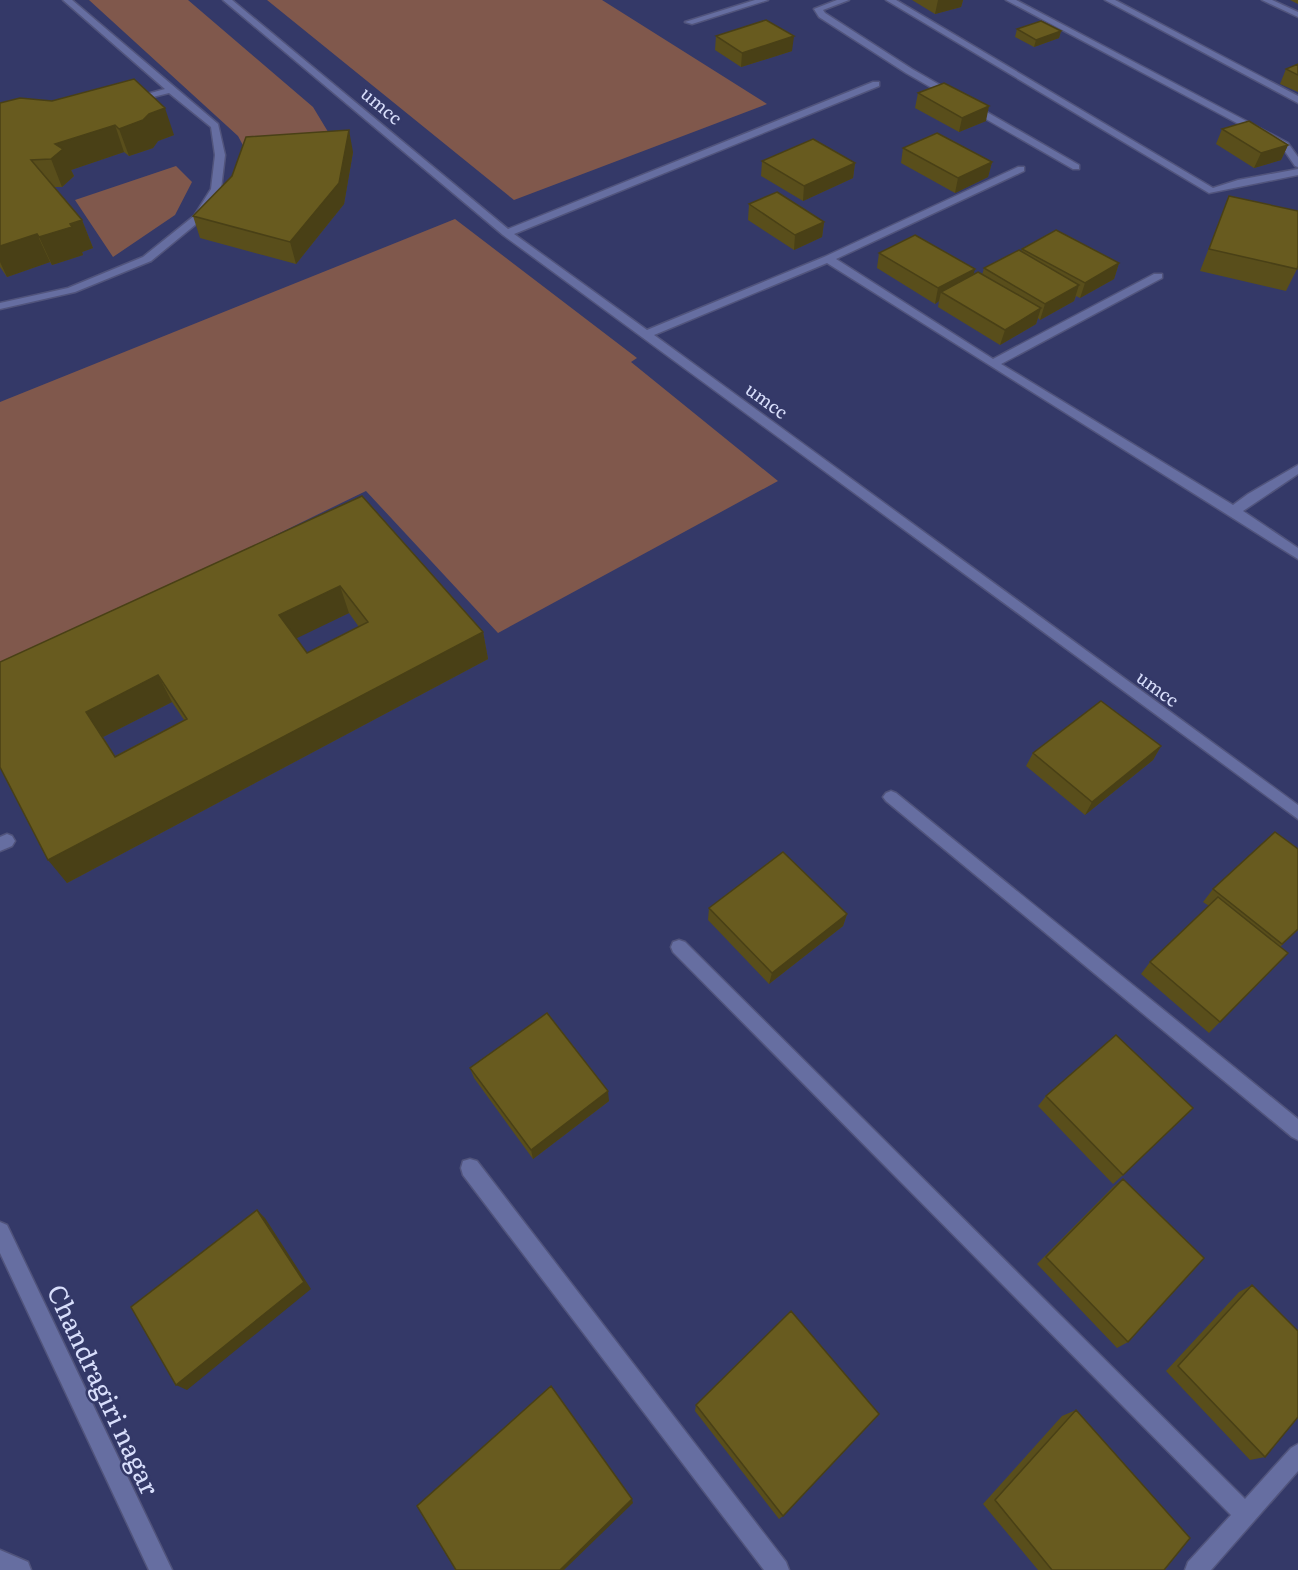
<svg xmlns="http://www.w3.org/2000/svg" width="1298" height="1570" font-family="Literata,serif">
	<rect width="100%" height="100%" fill="#343968"/>
	<path fill="#80584c" d="M 89,0 L 188,0 L 313,107 L 336,145 L 246,151 L 238,136 Z
		M 267,0 L 602,0 L 767,104 L 514,200 Z
		M 176,166 L 192,182 L 175,215 L 113,257 L 75,200 Z
		M 455,219 L 637,358 L 631,362 L 778,481 L 498,633 L 366,491 L 0,669 L 0,402 Z"/>
	<g fill="none" stroke-linecap="round" stroke-linejoin="round">
		<g stroke="#51547c" stroke-width="3">
			<path id="service" d="M 63,0 L 72,0 L 218,124 L 225,155 L 221,189 L 201,220 L 151,261 L 75,292 L 0,309 L 0,303 L 68,288 L 143,257 L 194,216 L 211,189 L 215,155 L 211,127 L 169,93 L 129,103 L 129,99 L 165,89 Z"/>
		</g>
		<g stroke="#51547c" stroke-width="3">
			<path id="minor" d="M 223,0 L 232,0 L 508,229 L 873,82 L 879,82 L 879,86 L 514,234 L 647,330 L 824,257 L 1018,167 L 1024,167 L 1024,171 L 836,259 L 993,359 L 1154,274 L 1162,274 L 1162,278 L 1001,364 L 1233,505 L 1248,494 L 1298,465 L 1298,474 L 1243,511 L 1298,548 L 1298,559 L 827,263 L 654,335 L 1298,805 L 1298,819 L 503,235 Z
				M 755,0 L 768,0 L 692,24 L 685,22 Z
				M 837,0 L 849,0 L 823,10 L 825,13 L 912,69 L 1079,165 L 1079,169 L 1073,169 L 906,73 L 819,17 L 814,9 Z
				M 886,0 L 896,0 L 1213,188 L 1238,180 L 1298,169 L 1298,175 L 1209,193 Z
				M 1006,0 L 1016,0 L 1288,143 L 1298,157 L 1298,167 L 1295,166 L 1282,147 Z
				M 1105,0 L 1115,0 L 1298,96 L 1298,103 Z
				M 1262,0 L 1272,0 L 1298,12 L 1298,17 Z
				M 891,791 L 896,793 L 1298,1119 L 1298,1140 L 1292,1137 L 886,801 L 883,797 L 886,793 Z
				M 7,834 L 12,836 L 15,841 L 12,846 L 0,851 L 0,837 Z
				M 679,940 L 685,942 L 1245,1499 L 1291,1448 L 1298,1444 L 1298,1471 L 1211,1570 L 1185,1570 L 1188,1562 L 1231,1515 L 673,952 L 671,947 L 673,942 Z
				M 470,1159 L 477,1161 L 786,1562 L 789,1570 L 764,1570 L 463,1175 L 461,1168 L 463,1161 Z
				M 0,1222 L 7,1225 L 172,1570 L 149,1570 L 0,1253 Z
				M 0,1550 L 28,1562 L 31,1570 L 0,1570 Z"/>
		</g>
		<use href="#service" fill="#666ea1" fill-rule="evenodd"/>
		<use href="#minor" fill="#666ea1" fill-rule="evenodd"/>
	</g>
	<path fill="#594e1b" fill-rule="evenodd" d="M 912,0 L 963,0 L 961,7 L 935,14 Z
		M 1290,0 L 1298,0 L 1298,4 Z
		M 1017,29 L 1061,31 L 1059,38 L 1034,47 L 1015,37 Z
		M 716,36 L 792,51 L 741,67 L 715,50 Z
		M 1298,64 L 1298,92 L 1280,84 L 1286,69 Z
		M 918,93 L 986,121 L 959,132 L 915,108 Z
		M 0,103 L 174,135 L 158,141 L 153,148 L 129,156 L 124,152 L 71,170 L 74,176 L 62,187 L 54,187 L 82,220 L 93,248 L 82,252 L 83,255 L 52,265 L 50,262 L 7,277 L 0,267 Z
		M 1222,129 L 1288,145 L 1281,160 L 1254,168 L 1216,144 Z
		M 903,148 L 992,162 L 988,177 L 955,193 L 901,163 Z
		M 353,152 L 344,204 L 296,264 L 200,238 L 193,216 Z
		M 762,161 L 855,163 L 853,178 L 803,201 L 761,176 Z
		M 1229,196 L 1297,269 L 1286,291 L 1200,271 Z
		M 749,204 L 824,222 L 822,237 L 794,250 L 748,220 Z
		M 1022,249 L 1119,263 L 1114,279 L 1080,298 L 1076,296 L 1074,301 L 1040,320 L 1038,318 L 1036,324 L 1000,345 L 938,307 L 939,301 L 935,304 L 877,268 L 879,253 L 973,275 L 982,275 L 984,268 L 1021,252 Z
		M 362,496 L 483,632 L 488,659 L 67,883 L 0,767 ZM 349,613 L 359,627 L 307,653 L 296,638 ZM 172,702 L 184,720 L 115,756 L 103,737 Z
		M 1161,746 L 1153,760 L 1085,815 L 1026,766 L 1033,753 Z
		M 1213,889 L 1298,930 L 1280,947 L 1288,953 L 1209,1033 L 1141,974 L 1150,962 L 1209,906 L 1203,902 Z
		M 709,908 L 847,914 L 843,926 L 769,984 L 708,920 Z
		M 470,1068 L 609,1101 L 533,1159 L 474,1078 Z
		M 1046,1096 L 1123,1175 L 1113,1184 L 1038,1106 Z
		M 1123,1179 L 1128,1342 L 1117,1348 L 1037,1264 L 1113,1187 Z
		M 1252,1285 L 1265,1457 L 1250,1460 L 1166,1371 L 1239,1292 Z
		M 696,1405 L 783,1516 L 779,1519 L 695,1411 Z
		M 1076,1410 L 1164,1570 L 1038,1570 L 983,1504 L 1062,1416 Z"/>
	<path fill="#494016" d="M 938,0 L 963,0 L 961,7 L 935,14 Z
		M 1061,31 L 1059,38 L 1034,47 L 1036,40 Z
		M 794,36 L 792,51 L 741,67 L 742,53 Z
		M 989,106 L 986,121 L 959,132 L 962,118 Z
		M 165,108 L 174,135 L 158,141 L 153,148 L 129,156 L 119,129 L 149,114 Z
		M 115,125 L 124,152 L 71,170 L 74,176 L 62,187 L 51,159 L 55,144 Z
		M 349,130 L 353,152 L 344,204 L 296,264 L 290,242 Z
		M 1288,145 L 1281,160 L 1254,168 L 1261,153 Z
		M 992,162 L 988,177 L 955,193 L 958,178 Z
		M 855,163 L 853,178 L 803,201 L 804,186 Z
		M 82,220 L 93,248 L 82,252 L 83,255 L 52,265 L 39,237 Z
		M 824,222 L 822,237 L 794,250 L 795,235 Z
		M 37,234 L 50,262 L 7,277 L 0,262 L 0,246 Z
		M 1119,263 L 1114,279 L 1080,298 L 1085,283 Z
		M 975,269 L 971,284 L 941,292 L 939,301 L 935,304 L 938,288 Z
		M 1079,285 L 1074,301 L 1040,320 L 1045,304 Z
		M 1041,308 L 1036,324 L 1000,345 L 1005,330 Z
		M 340,586 L 349,613 L 289,642 L 279,615 Z
		M 483,632 L 488,659 L 67,883 L 48,860 Z
		M 158,675 L 172,702 L 103,737 L 86,712 Z
		M 1161,746 L 1153,760 L 1085,815 L 1092,802 Z
		M 847,914 L 843,926 L 769,984 L 772,973 Z
		M 608,1091 L 609,1101 L 533,1159 L 531,1150 Z
		M 257,1210 L 265,1218 L 311,1289 L 187,1390 L 176,1385 Z
		M 632,1499 L 633,1503 L 564,1570 L 560,1570 Z"/>
	<path fill="#685b1f" stroke="#494016" stroke-width="1.5" fill-rule="evenodd" d="M 766,20 L 794,36 L 742,53 L 716,36 Z
		M 1041,21 L 1061,31 L 1036,40 L 1017,29 Z
		M 1298,64 L 1298,75 L 1286,69 Z
		M 134,79 L 165,108 L 149,114 L 143,120 L 119,129 L 115,125 L 55,144 L 63,149 L 51,159 L 31,160 L 82,220 L 70,224 L 72,227 L 39,237 L 37,234 L 0,246 L 0,103 L 20,98 L 52,101 Z
		M 944,83 L 989,106 L 962,118 L 918,93 Z
		M 1249,121 L 1288,145 L 1261,153 L 1222,129 Z
		M 349,130 L 339,183 L 290,242 L 193,216 L 232,176 L 246,137 Z
		M 937,133 L 992,162 L 958,178 L 903,148 Z
		M 813,139 L 855,163 L 804,186 L 762,161 Z
		M 777,192 L 824,222 L 795,235 L 749,204 Z
		M 1229,196 L 1298,211 L 1298,266 L 1297,269 L 1209,249 Z
		M 1056,230 L 1119,263 L 1085,283 L 1022,249 Z
		M 915,235 L 975,269 L 938,288 L 879,253 Z
		M 1019,250 L 1079,285 L 1045,304 L 984,268 Z
		M 978,272 L 1041,308 L 1005,330 L 941,292 Z
		M 362,496 L 483,632 L 48,860 L 0,767 L 0,662 ZM 340,586 L 368,622 L 307,653 L 279,615 ZM 158,675 L 187,719 L 115,757 L 86,712 Z
		M 1101,701 L 1161,746 L 1092,802 L 1033,753 Z
		M 1275,832 L 1298,849 L 1298,929 L 1282,944 L 1213,889 Z
		M 783,852 L 847,914 L 772,973 L 709,908 Z
		M 1218,897 L 1288,953 L 1220,1022 L 1150,962 Z
		M 547,1013 L 608,1091 L 531,1150 L 470,1068 Z
		M 1116,1035 L 1193,1108 L 1123,1175 L 1046,1096 Z
		M 1123,1179 L 1204,1258 L 1128,1342 L 1046,1257 Z
		M 257,1210 L 304,1282 L 176,1385 L 131,1307 Z
		M 1252,1285 L 1298,1331 L 1298,1417 L 1265,1457 L 1178,1366 Z
		M 791,1311 L 879,1414 L 783,1516 L 696,1405 Z
		M 551,1386 L 632,1499 L 560,1570 L 456,1570 L 417,1506 Z
		M 1076,1410 L 1190,1538 L 1164,1570 L 1052,1570 L 995,1500 Z"/>
	<g text-anchor="middle" dominant-baseline="central" stroke-width="5" stroke-linejoin="round" paint-order="stroke">
		<g font-size="18" fill="#d8defb" stroke="#343968">
			<text transform="translate(382 105) rotate(40)">umcc</text>
			<text transform="translate(767 400) rotate(36)">umcc</text>
			<text transform="translate(1158 688) rotate(36)">umcc</text>
		</g>
		<g font-size="26" fill="#d8defb" stroke="#343968">
			<text transform="translate(105 1389) rotate(65)">Chandragiri nagar</text>
		</g>
	</g>
</svg>
